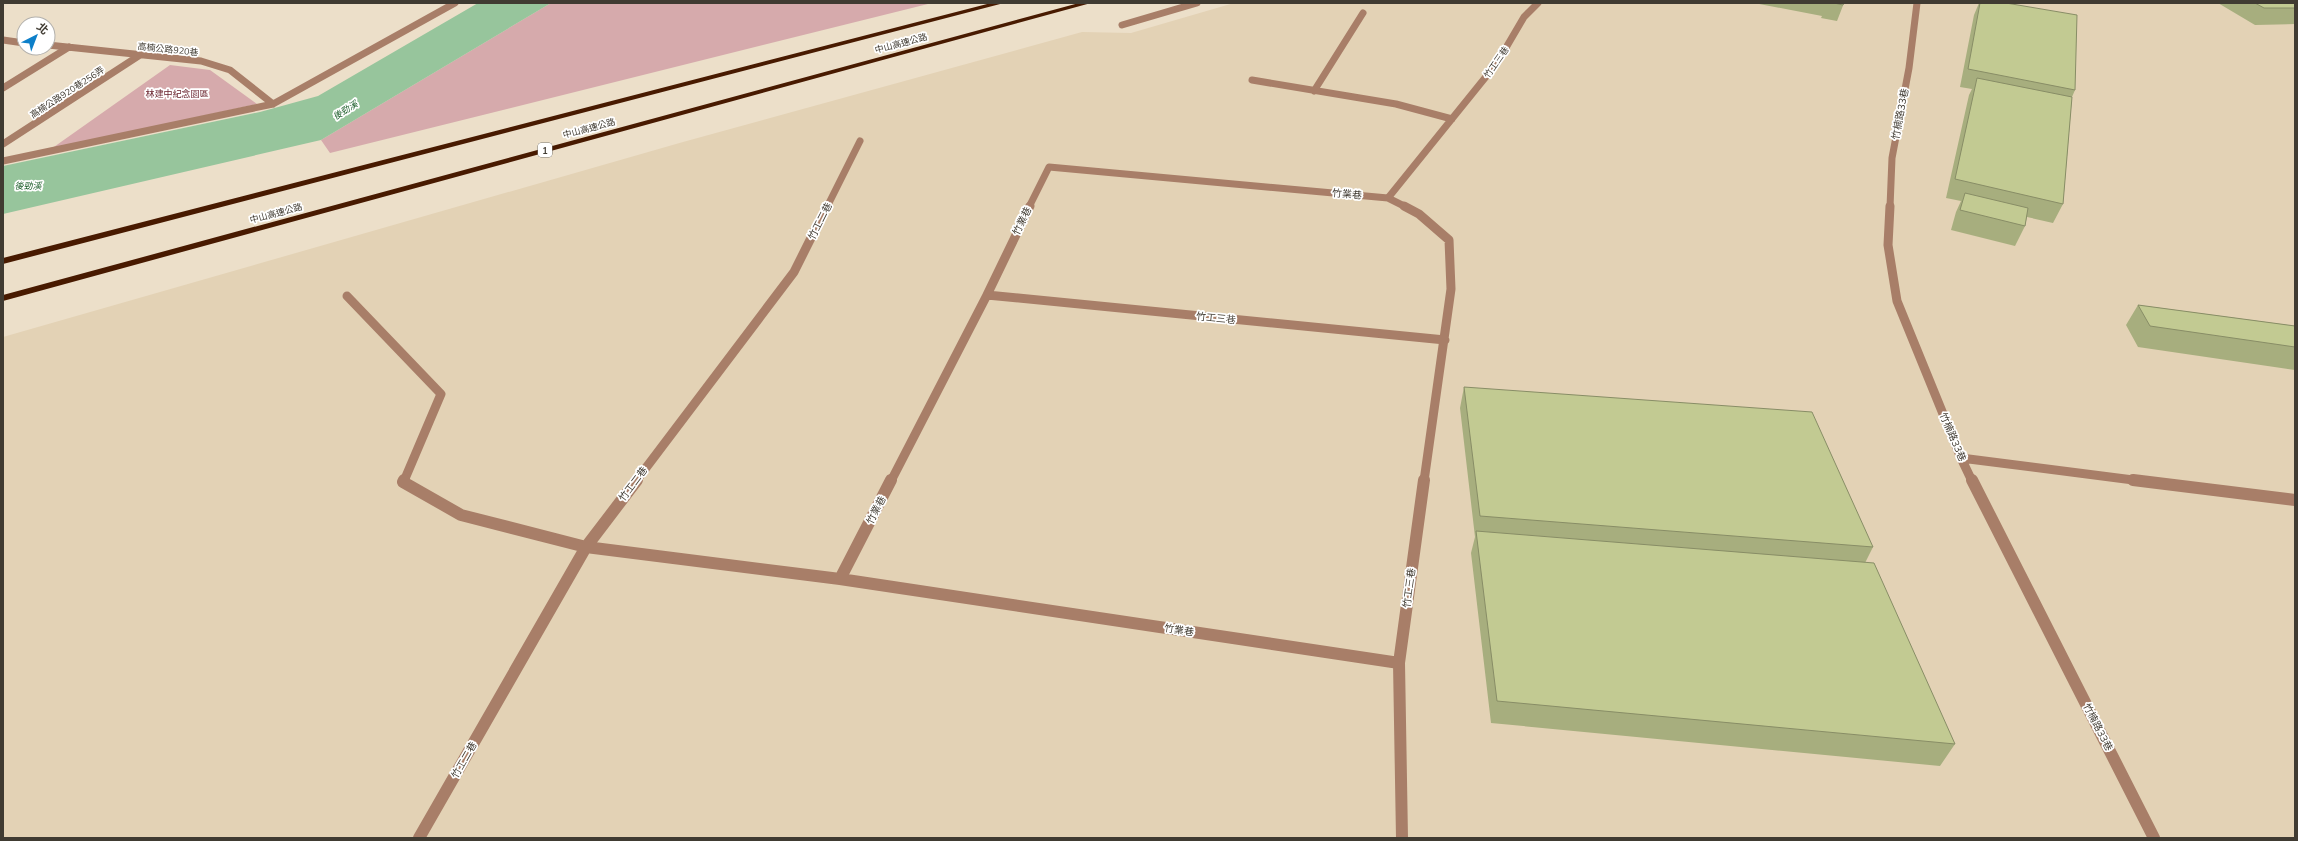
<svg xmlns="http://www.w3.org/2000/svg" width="2298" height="841" font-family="Mulish,'Noto Sans TC',sans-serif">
	<rect width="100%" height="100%" fill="#ecdfc9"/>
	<path fill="#e3d2b5" d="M 1234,3 L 2295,3 L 2295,838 L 3,838 L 3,337 L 683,142 L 1082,32 L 1131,33 Z"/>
	<path fill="#d6aaac" d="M 551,3 L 932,3 L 330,153 L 321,140 Z
		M 170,65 L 210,70 L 257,104 L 51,149 Z"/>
	<path fill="#97c59c" d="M 478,3 L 551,3 L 321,140 L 3,214 L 3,166 L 260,112 L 318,96 Z"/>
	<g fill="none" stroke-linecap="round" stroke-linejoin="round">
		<path stroke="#a87e68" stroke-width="7" d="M 1122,25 L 1197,3
			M 3,40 L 24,43
			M 48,45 L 201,61 L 230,70 L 273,104
			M 1252,80 L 1396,104 L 1452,119
			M 3,88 L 69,47
			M 1314,91 L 1363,13
			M 3,144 L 140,55
			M 3,161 L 273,104 L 455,3
			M 1388,198 L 1497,63 L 1524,17 L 1538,3
			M 827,207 L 860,141
			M 1029,207 L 1049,167 L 1388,198 L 1406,207
			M 1890,207 L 1892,158 L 1909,68 L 1917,3"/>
		<path stroke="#a87e68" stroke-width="9" d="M 1404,206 L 1419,214 L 1449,240 L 1451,289 L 1424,481
			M 1890,206 L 1888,245 L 1897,301 L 1961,458 L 1972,481
			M 987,295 L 1445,340
			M 347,296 L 441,394 L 404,481
			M 1961,458 L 2141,481
			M 636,481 L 794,272 L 827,206
			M 891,481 L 987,295 L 1030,206"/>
		<path stroke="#a87e68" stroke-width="12" d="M 404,480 L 403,482 L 461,515 L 586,547 L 840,579 L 1399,663
			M 1972,480 L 2154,838
			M 2133,480 L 2295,500
			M 840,579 L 891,480
			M 419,838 L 586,547 L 637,480
			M 1402,838 L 1399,663 L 1424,480"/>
		<path fill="#481a00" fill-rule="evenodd" d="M 991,3 L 1004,3 L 3,264 L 3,258 Z
			M 1079,3 L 1091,3 L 3,301 L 3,295 Z"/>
	</g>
	<path fill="#a7ae7e" d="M 1754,3 L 1844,3 L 1837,21 L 1821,18 L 1822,16 Z
		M 1979,3 L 2006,3 L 2075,90 L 2072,97 L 2063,204 L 2053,223 L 2027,217 L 2025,226 L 2015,246 L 1951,230 L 1956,212 L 1961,201 L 1946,198 L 1969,95 L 1972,89 L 1960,87 L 1974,15 Z
		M 2218,3 L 2295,3 L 2295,24 L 2255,25 Z
		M 2138,305 L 2295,326 L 2295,370 L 2138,347 L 2126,325 Z
		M 1464,387 L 1873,547 L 1865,563 L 1955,744 L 1940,766 L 1491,723 L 1471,553 L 1475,537 L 1460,408 Z"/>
	<path fill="#c2ca92" stroke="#888d66" d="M 1834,3 L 1844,3 L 1843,5 Z
		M 1980,3 L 2006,3 L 2077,15 L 2075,90 L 1968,69 Z
		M 2255,3 L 2295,3 L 2295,8 L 2264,8 Z
		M 1977,78 L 2072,97 L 2063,204 L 1955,179 Z
		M 1965,193 L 2028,208 L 2025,226 L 1960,210 Z
		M 2138,305 L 2295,326 L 2295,347 L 2150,326 Z
		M 1464,387 L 1812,412 L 1873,547 L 1480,516 Z
		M 1476,531 L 1874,563 L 1955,744 L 1497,701 Z"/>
	<g text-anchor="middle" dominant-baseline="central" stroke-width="3.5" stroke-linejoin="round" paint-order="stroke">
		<g font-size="9" fill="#403b32" stroke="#fff">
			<text transform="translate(901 43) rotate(-15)">中山高速公路</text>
			<text transform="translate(168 49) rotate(6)">高楠公路920巷</text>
			<text transform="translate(1496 62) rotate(-55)">竹工三巷</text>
			<text transform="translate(67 92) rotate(-33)">高楠公路920巷256弄</text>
			<text transform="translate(589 128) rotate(-15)">中山高速公路</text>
			<text transform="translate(276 213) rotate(-15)">中山高速公路</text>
		</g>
		<g font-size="9" fill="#641b26" stroke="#fff">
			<text x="177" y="93">林建中紀念園區</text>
		</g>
		<g font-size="9" font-style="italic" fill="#1b5d29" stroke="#fff">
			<text transform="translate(345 110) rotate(-32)">後勁溪</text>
			<text x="28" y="185">後勁溪</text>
		</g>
		<rect fill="#fff" stroke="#797670" stroke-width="1" x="538" y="143" width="14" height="14" rx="3"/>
		<g font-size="9" font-weight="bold" fill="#403b32">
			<text x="545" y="150">1</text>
		</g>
		<g font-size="10" fill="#403b32" stroke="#fff">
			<text transform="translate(1900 114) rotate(-79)">竹楠路33巷</text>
			<text transform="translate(1347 194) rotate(5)">竹業巷</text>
			<text transform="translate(820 221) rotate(-63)">竹工二巷</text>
			<text transform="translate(1022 221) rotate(-64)">竹業巷</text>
			<text transform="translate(1216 318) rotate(6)">竹工三巷</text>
			<text transform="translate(1953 437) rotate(67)">竹楠路33巷</text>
			<text transform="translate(633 484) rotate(-53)">竹工二巷</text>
			<text transform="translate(876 510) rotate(-63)">竹業巷</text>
			<text transform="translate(1409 588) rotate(-82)">竹工三巷</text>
			<text transform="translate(1179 630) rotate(9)">竹業巷</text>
			<text transform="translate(2098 727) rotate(63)">竹楠路33巷</text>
			<text transform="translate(464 760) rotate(-60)">竹工二巷</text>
		</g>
	</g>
	<rect width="2298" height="841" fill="none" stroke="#403b32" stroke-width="8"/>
	<g transform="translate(36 36) rotate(42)"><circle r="19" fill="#ffffff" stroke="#b3b1ad"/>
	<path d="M0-3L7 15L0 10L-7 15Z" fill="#0d7fc9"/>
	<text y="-6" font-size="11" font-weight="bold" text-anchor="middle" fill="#403b32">北</text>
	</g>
</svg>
